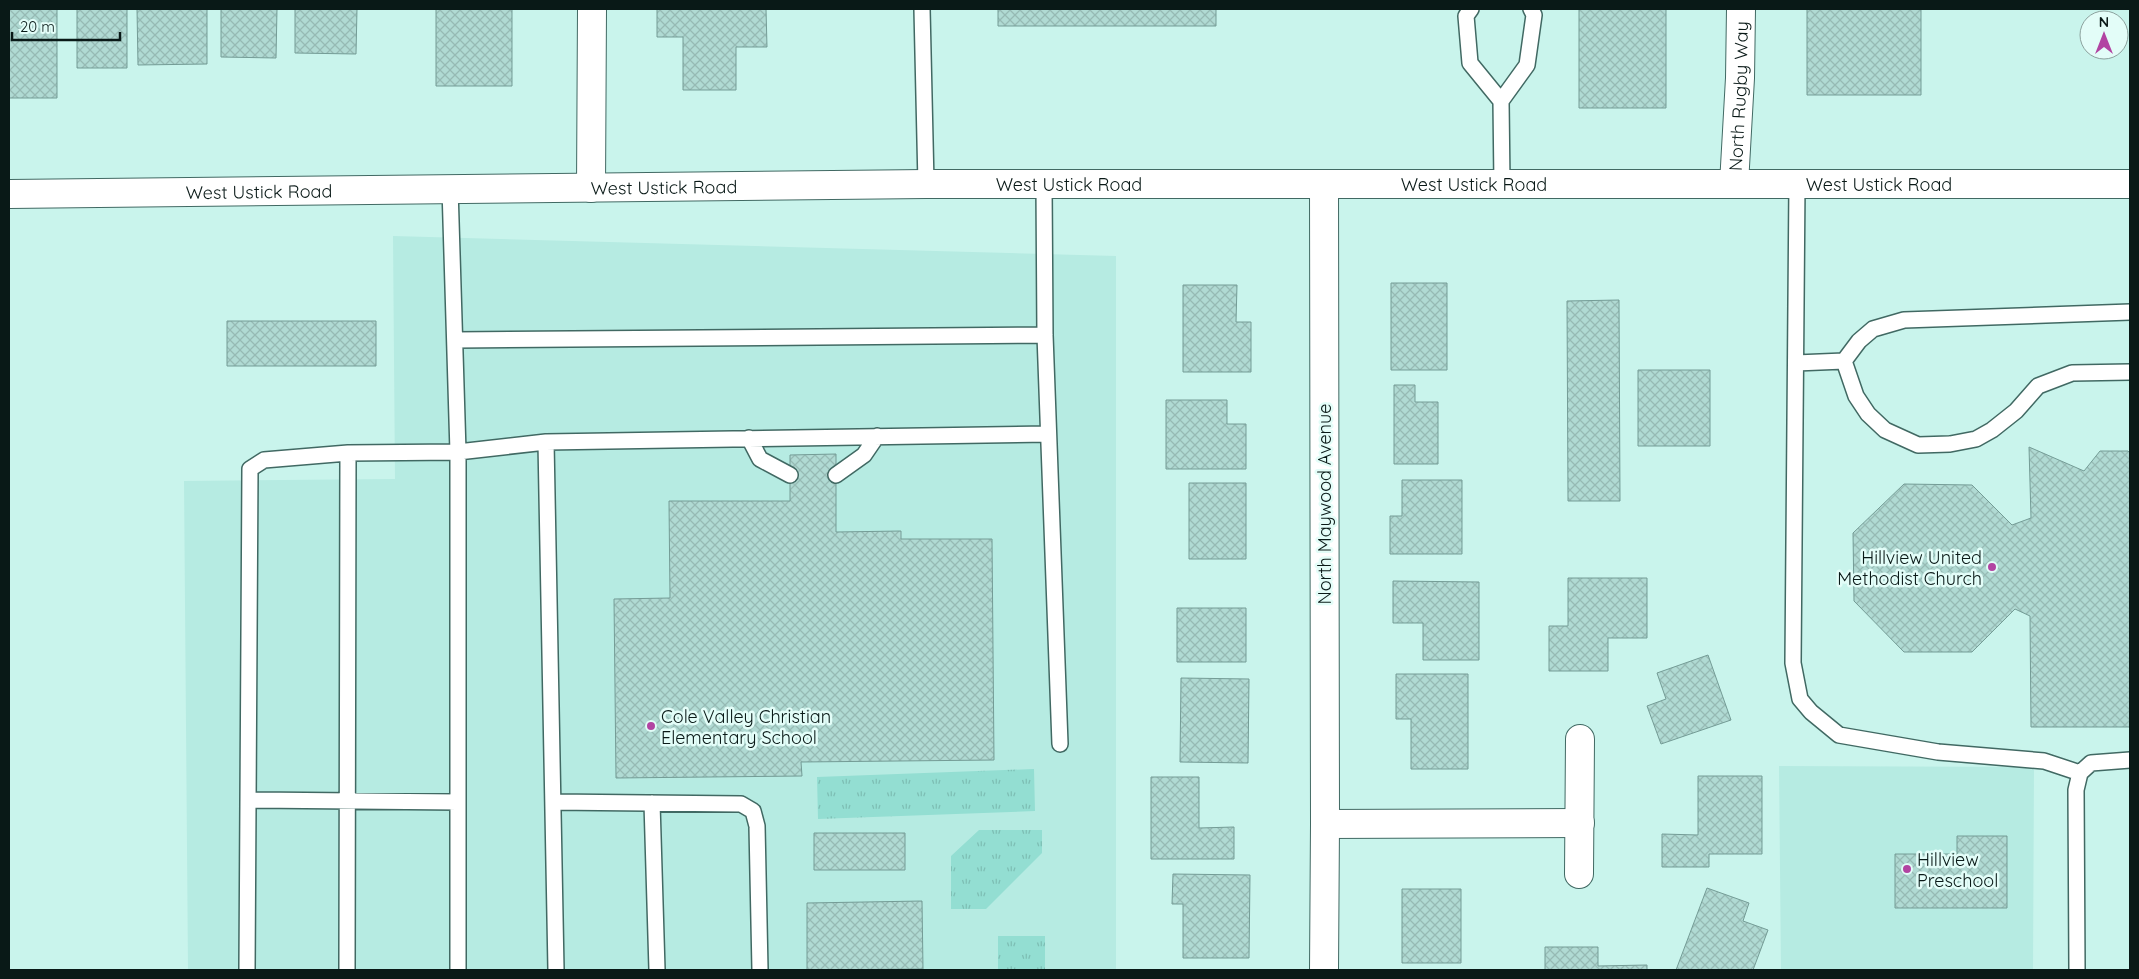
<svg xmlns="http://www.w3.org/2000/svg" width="2139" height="979" font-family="Quicksand,sans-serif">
	<defs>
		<pattern id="park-tufts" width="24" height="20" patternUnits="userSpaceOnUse" patternTransform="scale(1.25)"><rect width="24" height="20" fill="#93ded2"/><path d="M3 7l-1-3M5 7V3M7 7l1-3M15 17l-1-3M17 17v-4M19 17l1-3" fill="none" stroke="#7dbeb4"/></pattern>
		<pattern id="building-cross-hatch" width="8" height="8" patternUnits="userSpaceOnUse" patternTransform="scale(1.25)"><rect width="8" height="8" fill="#b0dad3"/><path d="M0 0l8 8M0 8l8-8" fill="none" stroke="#96bab4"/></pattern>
	</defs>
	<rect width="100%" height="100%" fill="#c9f4ec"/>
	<path fill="#b6ebe2" d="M 393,236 L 1116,256 L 1116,970 L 188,970 L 184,481 L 395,479 Z
		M 1779,766 L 2034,767 L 2033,970 L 1781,970 Z"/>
	<path fill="url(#park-tufts)" d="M 1034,769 L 1035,811 L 818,819 L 817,777 Z
		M 979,830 L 1042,830 L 1042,853 L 986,909 L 951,909 L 951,856 Z
		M 998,936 L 1045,936 L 1045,970 L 998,970 Z"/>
	<path fill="url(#building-cross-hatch)" stroke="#749c96" d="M 9,9 L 57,9 L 57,98 L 9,98 Z
		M 77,9 L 127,9 L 127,68 L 77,68 Z
		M 137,9 L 207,9 L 207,64 L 138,65 Z
		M 221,9 L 277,9 L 276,58 L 221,57 Z
		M 295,9 L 357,9 L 356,54 L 295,53 Z
		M 436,9 L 512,9 L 512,86 L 436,86 Z
		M 657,9 L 766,9 L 767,47 L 736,47 L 736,90 L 683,90 L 683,37 L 657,37 Z
		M 998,9 L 1216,9 L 1216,26 L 998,26 Z
		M 1579,9 L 1666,9 L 1666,108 L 1579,108 Z
		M 1807,9 L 1921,9 L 1921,95 L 1807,95 Z
		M 1391,283 L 1447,283 L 1447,370 L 1391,370 Z
		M 1183,285 L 1237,285 L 1236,322 L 1251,322 L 1251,372 L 1183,372 Z
		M 1619,300 L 1620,501 L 1568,501 L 1567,301 Z
		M 227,321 L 376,321 L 376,366 L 227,366 Z
		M 1638,370 L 1710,370 L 1710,446 L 1638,446 Z
		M 1394,385 L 1415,385 L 1415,402 L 1438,402 L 1438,464 L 1394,464 Z
		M 1166,400 L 1227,400 L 1227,424 L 1246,424 L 1246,469 L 1166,469 Z
		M 2029,447 L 2084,471 L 2100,451 L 2128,451 L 2130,453 L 2130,727 L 2031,727 L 2030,616 L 2015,609 L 1972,652 L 1904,652 L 1854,601 L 1853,533 L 1904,484 L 1972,485 L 2012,525 L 2031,518 Z
		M 836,454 L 836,532 L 901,531 L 901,539 L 992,539 L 994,760 L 801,762 L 802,776 L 616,778 L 614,599 L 670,598 L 669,501 L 790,501 L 790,455 Z
		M 1402,480 L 1462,480 L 1462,554 L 1390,554 L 1390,516 L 1402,516 Z
		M 1189,483 L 1246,483 L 1246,559 L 1189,559 Z
		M 1568,578 L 1647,578 L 1647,638 L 1608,638 L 1608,671 L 1549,671 L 1549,626 L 1568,626 Z
		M 1393,581 L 1479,582 L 1479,660 L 1423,660 L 1423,623 L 1393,623 Z
		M 1177,608 L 1246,608 L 1246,662 L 1177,662 Z
		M 1708,655 L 1731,720 L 1661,744 L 1647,706 L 1666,699 L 1657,673 Z
		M 1396,674 L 1468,674 L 1468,769 L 1411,769 L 1411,719 L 1396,719 Z
		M 1181,678 L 1249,679 L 1248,763 L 1180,762 Z
		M 1698,776 L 1762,776 L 1762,854 L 1709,854 L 1709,867 L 1662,867 L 1662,834 L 1698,835 Z
		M 1151,777 L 1199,777 L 1199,828 L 1234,827 L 1234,859 L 1151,859 Z
		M 814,833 L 905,833 L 905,870 L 814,870 Z
		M 1957,836 L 2007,836 L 2007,908 L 1895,908 L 1895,854 L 1957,854 Z
		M 1173,874 L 1250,875 L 1249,958 L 1183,958 L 1183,904 L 1172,904 Z
		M 1707,888 L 1749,903 L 1743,921 L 1768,930 L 1753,970 L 1676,970 Z
		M 1402,889 L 1461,889 L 1461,963 L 1402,963 Z
		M 922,901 L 923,969 L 807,970 L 807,903 Z
		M 1545,947 L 1598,947 L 1598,966 L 1647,965 L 1647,970 L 1545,970 Z"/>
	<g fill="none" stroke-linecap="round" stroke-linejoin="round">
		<g stroke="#416963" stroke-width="18">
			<path id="service" d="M 922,9 L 926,184
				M 1471,9 L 1466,16 L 1470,63 L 1501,101
				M 1797,183 L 1793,663 L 1800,699 L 1811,712 L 1839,735 L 1938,752 L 2044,761 L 2080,773
				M 1502,184 L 1501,101 L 1527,65 L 1534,15 L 1531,9
				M 1044,185 L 1045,335 L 1060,744
				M 450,188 L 458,452 L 458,970
				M 456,340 L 1045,335
				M 1844,361 L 1856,396 L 1868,414 L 1885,430 L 1918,445 L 1950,444 L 1976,439 L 1992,430 L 2016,411 L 2038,386 L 2072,373 L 2130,372
				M 1796,363 L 1844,361 L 1859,341 L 1873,329 L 1904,320 L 2130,312
				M 749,438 L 760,459 L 790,475
				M 546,442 L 556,970
				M 836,475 L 864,455 L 877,436
				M 248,800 L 458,802
				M 553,802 L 741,804 L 753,811 L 757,826 L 760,970
				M 652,803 L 657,970
				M 247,970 L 250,469 L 264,460 L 348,453 L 458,452 L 546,442 L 1048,434
				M 347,970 L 348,453
				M 2077,970 L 2076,790 L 2080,773 L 2091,763 L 2130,760"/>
		</g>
		<g stroke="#416963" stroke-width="30">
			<g id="minor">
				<path id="s1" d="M 1734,184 L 1740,78 L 1741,9"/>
				<path d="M 591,188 L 592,9"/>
				<path d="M 1325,824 L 1580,823"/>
				<path d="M 1579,874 L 1580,739"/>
				<path d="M 1324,970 L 1325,824 L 1324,184"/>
			</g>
		</g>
		<g stroke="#416963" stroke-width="30">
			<g id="secondary">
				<path id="s2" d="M 9,194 L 926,184 L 2130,184"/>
			</g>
		</g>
		<use href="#service" stroke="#fff" stroke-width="15"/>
		<use href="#minor" stroke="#fff" stroke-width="28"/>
		<use href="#secondary" stroke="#fff" stroke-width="28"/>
	</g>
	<g fill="#b244a2" stroke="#e3fdf8" stroke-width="2">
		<circle cx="1992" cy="567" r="5"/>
		<circle cx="651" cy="726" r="5"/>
		<circle cx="1907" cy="869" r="5"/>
	</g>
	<g text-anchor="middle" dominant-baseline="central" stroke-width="5" stroke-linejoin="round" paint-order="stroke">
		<g font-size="18" fill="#091917" stroke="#e3fdf8">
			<text stroke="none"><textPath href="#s1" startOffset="88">North Rugby Way</textPath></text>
			<text stroke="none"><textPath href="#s2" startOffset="1465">West Ustick Road</textPath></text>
			<text stroke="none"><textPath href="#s2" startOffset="1870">West Ustick Road</textPath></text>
			<text stroke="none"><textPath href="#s2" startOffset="1060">West Ustick Road</textPath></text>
			<text stroke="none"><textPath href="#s2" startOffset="655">West Ustick Road</textPath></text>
			<text stroke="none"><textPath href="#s2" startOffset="250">West Ustick Road</textPath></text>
			<text transform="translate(1324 504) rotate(-90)">North Maywood Avenue</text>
		</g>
		<g font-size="18" fill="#091917" stroke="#e3fdf8" text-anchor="start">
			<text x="1982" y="557" text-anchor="end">Hillview United<tspan x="1982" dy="21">Methodist Church</tspan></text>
			<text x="661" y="716">Cole Valley Christian<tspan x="661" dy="21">Elementary School</tspan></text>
			<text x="1917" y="859">Hillview<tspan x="1917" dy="21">Preschool</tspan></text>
		</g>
	</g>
	<rect width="2139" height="979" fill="none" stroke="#091917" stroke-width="20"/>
	<g transform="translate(2104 35)"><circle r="24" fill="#e3fdf8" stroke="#8ca29e"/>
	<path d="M0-4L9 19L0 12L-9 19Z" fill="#b244a2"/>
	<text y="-8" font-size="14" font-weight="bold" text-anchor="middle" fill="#091917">N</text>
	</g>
	<path d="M12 32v8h108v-8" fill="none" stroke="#091917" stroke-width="2.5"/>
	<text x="20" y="32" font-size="15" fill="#091917" stroke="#e3fdf8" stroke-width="4" paint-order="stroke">20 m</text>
</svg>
